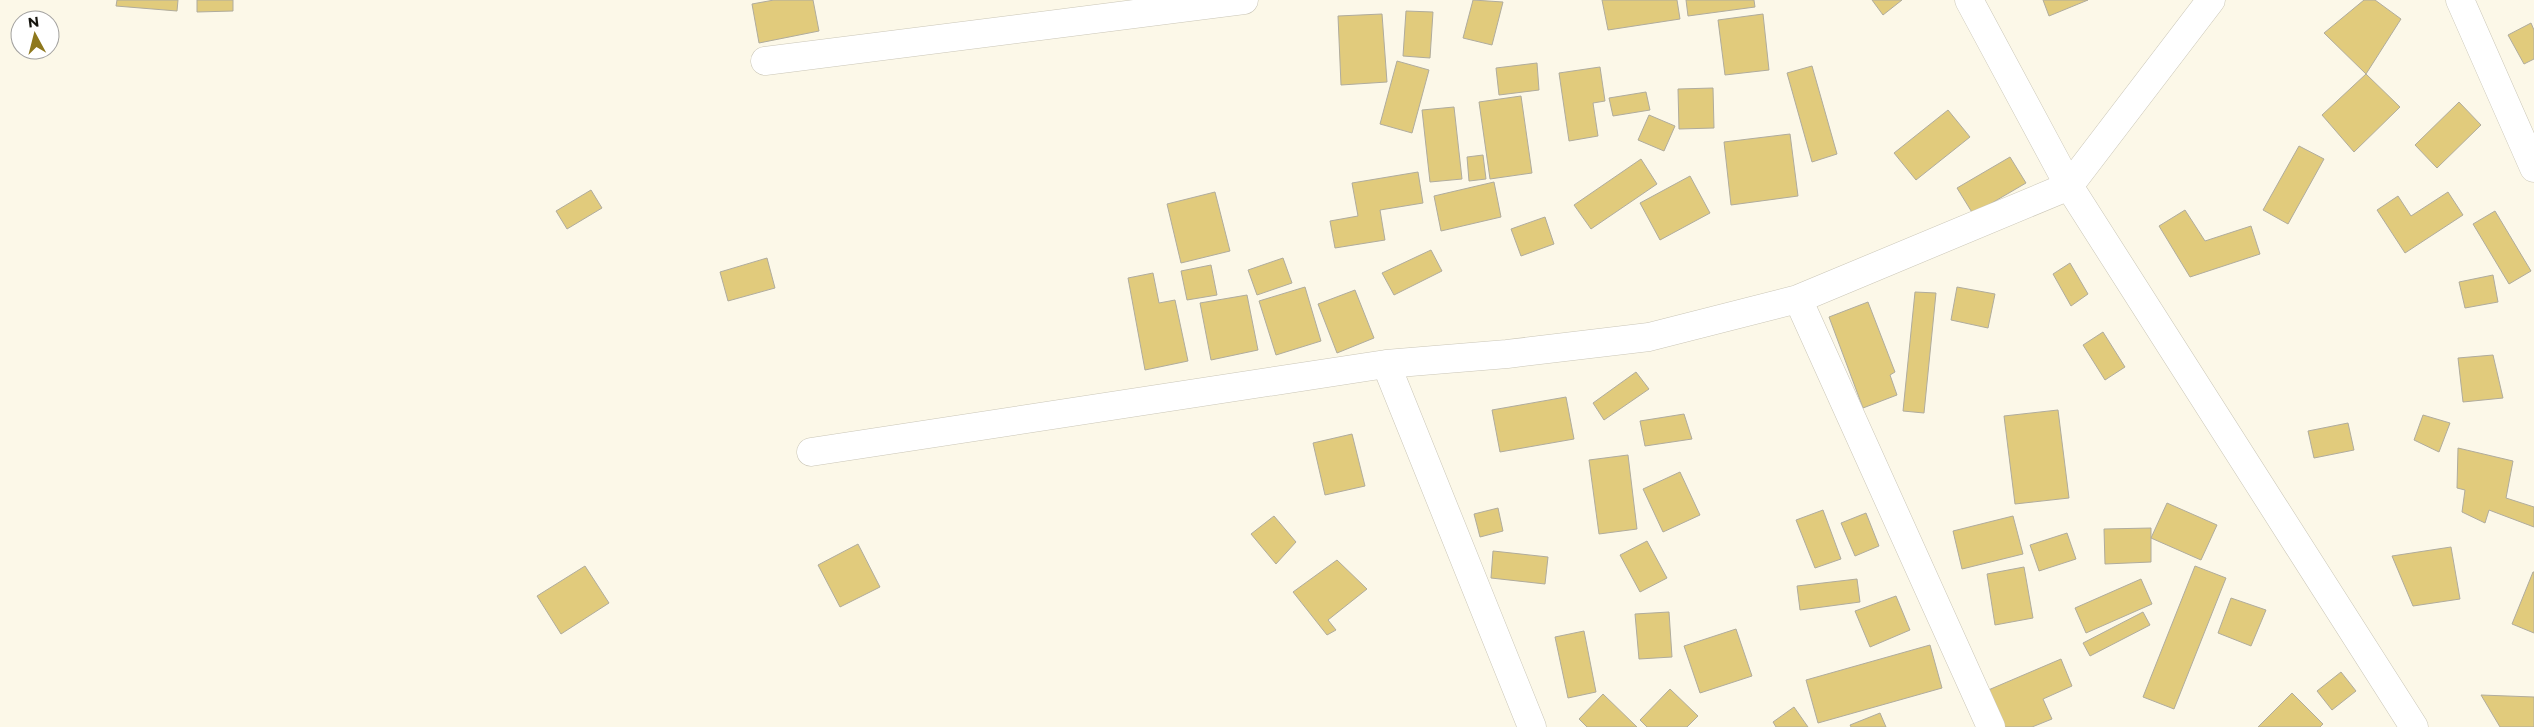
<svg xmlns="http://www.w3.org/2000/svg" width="2534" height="727" font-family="Montserrat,sans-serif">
	<rect width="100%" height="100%" fill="#fcf8e8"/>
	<path fill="#e1cb7c" stroke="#b0ac9d" d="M 117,0 L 178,0 L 177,11 L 116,6 Z
		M 197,0 L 233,0 L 233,11 L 197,12 Z
		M 774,0 L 813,0 L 819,31 L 759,43 L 752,4 Z
		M 1473,0 L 1503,2 L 1492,45 L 1463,38 Z
		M 1602,0 L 1677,0 L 1680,19 L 1608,30 Z
		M 1686,0 L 1754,0 L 1755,7 L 1688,16 Z
		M 1872,0 L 1902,0 L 1883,15 Z
		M 2043,0 L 2088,0 L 2049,16 Z
		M 2364,0 L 2375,0 L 2401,19 L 2366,74 L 2324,33 Z
		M 1406,11 L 1433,12 L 1430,58 L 1403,56 Z
		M 1382,14 L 1387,82 L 1341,85 L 1338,16 Z
		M 1763,14 L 1769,70 L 1725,75 L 1718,20 Z
		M 2531,23 L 2534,30 L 2534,59 L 2524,64 L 2508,35 Z
		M 1397,61 L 1429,70 L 1412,133 L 1380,124 Z
		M 1537,63 L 1539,90 L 1499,95 L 1496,68 Z
		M 1812,66 L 1837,154 L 1812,162 L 1787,73 Z
		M 1600,67 L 1605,101 L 1593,103 L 1598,136 L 1569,141 L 1559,73 Z
		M 2366,74 L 2400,107 L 2354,152 L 2322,115 Z
		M 1713,88 L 1714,128 L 1679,129 L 1678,89 Z
		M 1646,92 L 1650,110 L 1613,116 L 1609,98 Z
		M 1521,96 L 1532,173 L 1490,179 L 1479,102 Z
		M 2459,102 L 2481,125 L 2437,168 L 2415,145 Z
		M 1454,107 L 1462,179 L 1430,182 L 1422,110 Z
		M 1948,110 L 1970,137 L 1916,180 L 1894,153 Z
		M 1649,115 L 1675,126 L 1664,151 L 1638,140 Z
		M 1790,134 L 1798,196 L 1731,205 L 1724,142 Z
		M 2299,146 L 2324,159 L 2288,224 L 2263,210 Z
		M 1483,155 L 1486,179 L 1469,181 L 1467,157 Z
		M 2010,157 L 2026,183 L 1973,214 L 1957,188 Z
		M 1641,159 L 1657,184 L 1591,229 L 1574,205 Z
		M 1418,172 L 1423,203 L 1380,210 L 1385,240 L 1335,248 L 1330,221 L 1358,216 L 1352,183 Z
		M 1690,176 L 1710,213 L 1660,240 L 1640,203 Z
		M 1494,182 L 1501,217 L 1441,231 L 1434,196 Z
		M 591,190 L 602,208 L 567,229 L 556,211 Z
		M 1215,192 L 1230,251 L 1181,263 L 1167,204 Z
		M 2448,192 L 2463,215 L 2405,253 L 2377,210 L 2398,196 L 2411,216 Z
		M 2185,210 L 2205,241 L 2251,226 L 2260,254 L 2190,277 L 2159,226 Z
		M 2495,211 L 2531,271 L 2509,284 L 2473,224 Z
		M 1545,217 L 1554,244 L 1521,256 L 1511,229 Z
		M 1431,250 L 1442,271 L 1394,295 L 1382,273 Z
		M 767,258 L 775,288 L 728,301 L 720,272 Z
		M 1283,258 L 1292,283 L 1257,295 L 1248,270 Z
		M 2070,263 L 2088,294 L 2071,306 L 2053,274 Z
		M 1211,265 L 1217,295 L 1187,300 L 1181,271 Z
		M 1153,273 L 1159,303 L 1175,300 L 1188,361 L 1145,370 L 1128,278 Z
		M 2493,275 L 2498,302 L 2465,308 L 2459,282 Z
		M 1305,287 L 1321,341 L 1276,355 L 1259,301 Z
		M 1957,287 L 1995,294 L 1988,328 L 1951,320 Z
		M 1355,290 L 1374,338 L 1337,353 L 1318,304 Z
		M 1915,292 L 1936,293 L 1924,413 L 1903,411 Z
		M 1247,295 L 1258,350 L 1211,360 L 1200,303 Z
		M 1868,302 L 1895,372 L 1890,375 L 1897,395 L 1863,408 L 1829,317 Z
		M 2103,332 L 2125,367 L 2105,380 L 2083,345 Z
		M 2493,355 L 2503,398 L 2463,402 L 2458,358 Z
		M 1636,372 L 1649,389 L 1604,420 L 1593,403 Z
		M 1566,397 L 1574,439 L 1500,452 L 1492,410 Z
		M 2058,410 L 2069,498 L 2015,504 L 2004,416 Z
		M 1684,414 L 1692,439 L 1645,446 L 1640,421 Z
		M 2423,415 L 2450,423 L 2439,452 L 2414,440 Z
		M 2348,423 L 2354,450 L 2314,458 L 2308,431 Z
		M 1352,434 L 1365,486 L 1325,495 L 1313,443 Z
		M 2458,448 L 2513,461 L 2506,498 L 2534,507 L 2534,527 L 2489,510 L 2485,523 L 2462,512 L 2465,490 L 2457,488 Z
		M 1628,455 L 1637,529 L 1599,534 L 1589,460 Z
		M 1680,472 L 1700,515 L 1663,532 L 1643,489 Z
		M 2167,503 L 2217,525 L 2201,560 L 2151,538 Z
		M 1498,508 L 1503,531 L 1480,537 L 1474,514 Z
		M 1823,510 L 1841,559 L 1815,568 L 1796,520 Z
		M 1866,513 L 1879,546 L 1855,556 L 1841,523 Z
		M 1274,516 L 1296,542 L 1276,564 L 1251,534 Z
		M 2013,516 L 2023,554 L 1962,569 L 1953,531 Z
		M 2151,528 L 2151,562 L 2105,564 L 2104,529 Z
		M 2067,533 L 2076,559 L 2039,571 L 2030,545 Z
		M 1647,541 L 1667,578 L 1640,592 L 1620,555 Z
		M 858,544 L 880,587 L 840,607 L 818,565 Z
		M 2451,547 L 2460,599 L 2413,606 L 2392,556 Z
		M 1493,551 L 1548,557 L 1545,584 L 1491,578 Z
		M 1337,560 L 1367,589 L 1328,620 L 1336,630 L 1327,635 L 1293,592 Z
		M 585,566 L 609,603 L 561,634 L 537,596 Z
		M 2195,566 L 2226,578 L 2174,709 L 2143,697 Z
		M 2024,567 L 2033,618 L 1995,625 L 1987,574 Z
		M 2533,572 L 2534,572 L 2534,633 L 2512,624 Z
		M 1857,579 L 1860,602 L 1800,610 L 1797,586 Z
		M 2141,579 L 2152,604 L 2086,633 L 2075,608 Z
		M 1896,596 L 1910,630 L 1870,647 L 1855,611 Z
		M 2231,598 L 2266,610 L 2251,646 L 2218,633 Z
		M 1669,612 L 1672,657 L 1639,659 L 1635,614 Z
		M 2143,612 L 2150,625 L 2090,656 L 2083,643 Z
		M 1736,629 L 1752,676 L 1700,693 L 1684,646 Z
		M 1584,631 L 1596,692 L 1568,698 L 1555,637 Z
		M 1930,645 L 1942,688 L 1818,723 L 1806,680 Z
		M 2061,659 L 2072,686 L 2043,699 L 2052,719 L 2032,727 L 2001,727 L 1986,691 Z
		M 2341,672 L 2356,691 L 2332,710 L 2317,691 Z
		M 1670,689 L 1698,716 L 1687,727 L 1647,727 L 1640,720 Z
		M 2292,693 L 2323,724 L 2320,727 L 2258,727 Z
		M 1603,694 L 1637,727 L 1587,727 L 1579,719 Z
		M 2481,695 L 2534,697 L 2534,727 L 2500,727 Z
		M 1794,707 L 1808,727 L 1776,727 L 1773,722 Z
		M 1880,713 L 1886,727 L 1851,727 L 1850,725 Z"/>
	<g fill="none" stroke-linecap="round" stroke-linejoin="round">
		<g stroke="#cac6b7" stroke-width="29">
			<path id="minor" d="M 2460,0 L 2534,168
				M 765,61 L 1244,0
				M 1798,299 L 1991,727
				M 1386,364 L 1532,727
				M 811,452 L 1386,364 L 1507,354 L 1649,337 L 1798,299 L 2069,186 L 2211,0"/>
		</g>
		<g stroke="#cac6b7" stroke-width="29">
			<path id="tertiary" d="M 1969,0 L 2069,186 L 2414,727"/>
		</g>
		<use href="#minor" stroke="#fff" stroke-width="28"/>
		<use href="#tertiary" stroke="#fff" stroke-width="28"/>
	</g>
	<g transform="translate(35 35) rotate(353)"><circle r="24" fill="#ffffff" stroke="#a2a19f"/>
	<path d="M0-4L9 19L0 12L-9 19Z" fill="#8e781d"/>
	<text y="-8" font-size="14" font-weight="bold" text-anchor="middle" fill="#16150f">N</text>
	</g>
</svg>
